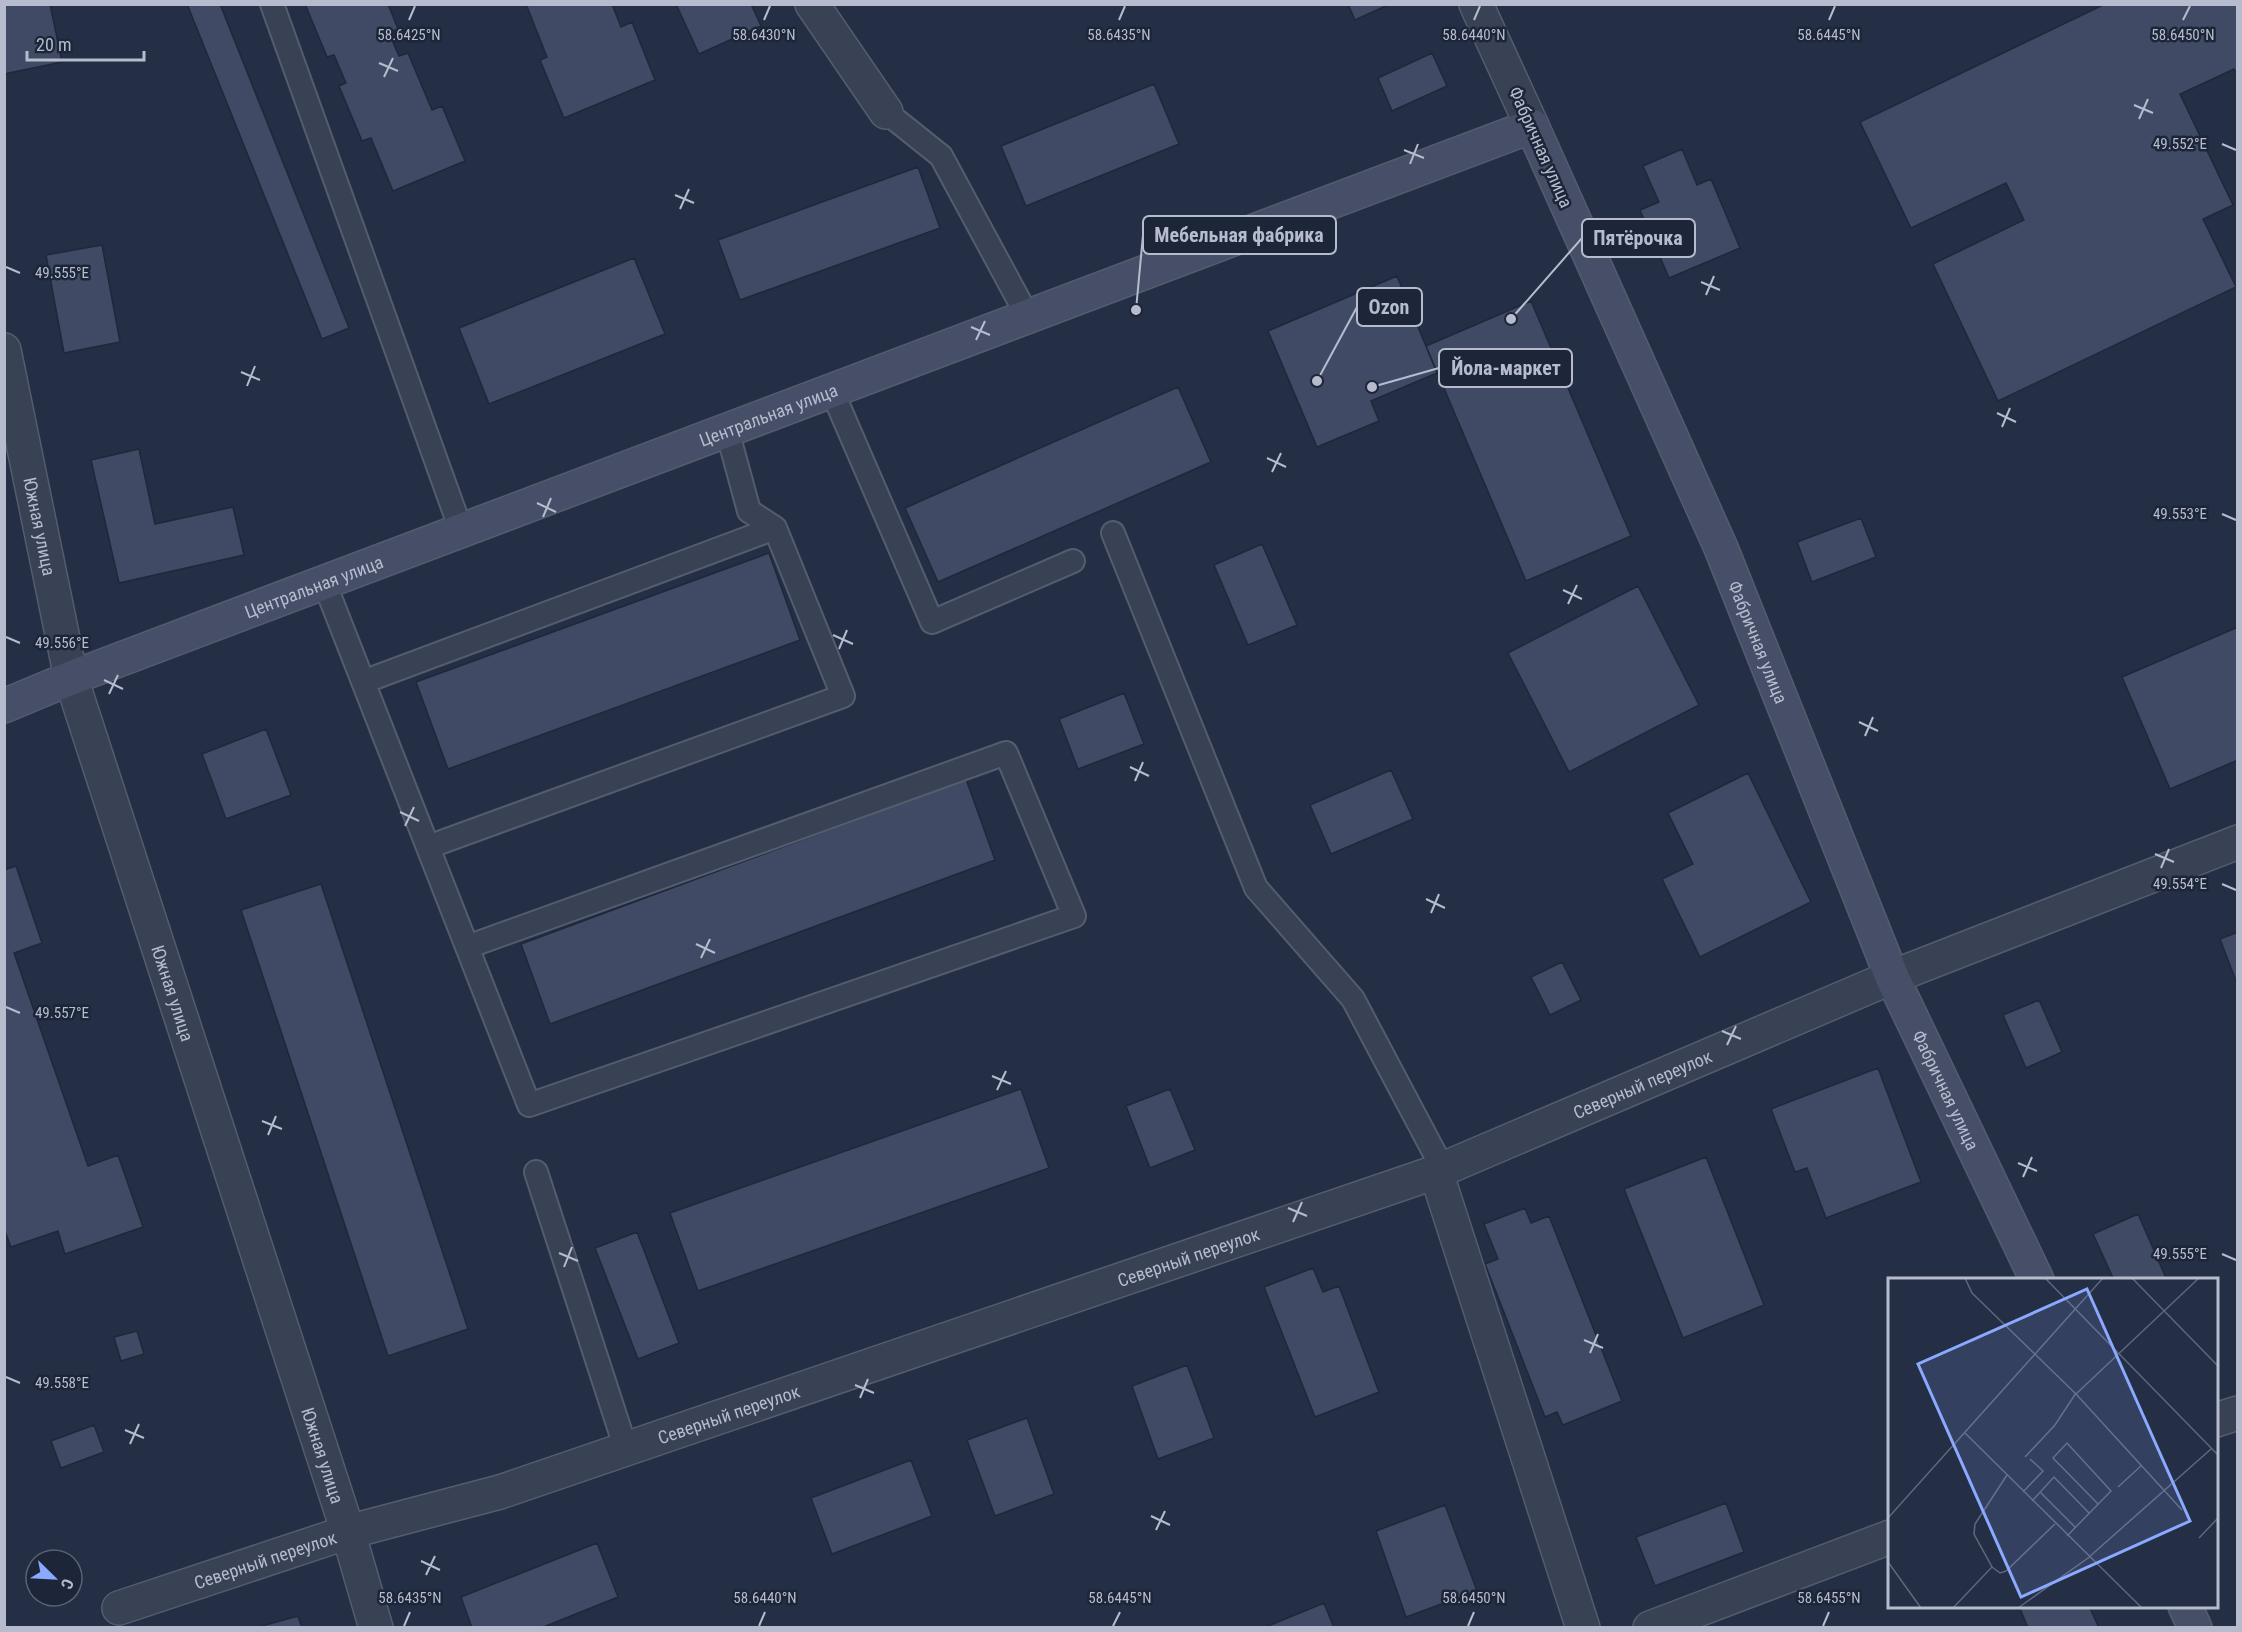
<svg xmlns="http://www.w3.org/2000/svg" width="2242" height="1632" font-family="'Roboto Condensed',sans-serif">
	<rect width="100%" height="100%" fill="#242e45"/>
	<path fill="#404a65" stroke="#1f283b" stroke-width="1.5" d="M 4,4 L 50,4 L 62,62 L 4,74 Z
		M 187,4 L 220,4 L 349,328 L 322,339 Z
		M 305,4 L 388,4 L 398,29 L 389,33 L 399,56 L 408,53 L 432,110 L 442,106 L 465,161 L 393,191 L 371,138 L 362,141 L 339,86 L 346,83 L 334,55 L 327,57 Z
		M 526,4 L 612,4 L 621,27 L 632,22 L 655,80 L 564,118 L 540,60 L 547,57 Z
		M 676,4 L 751,4 L 761,26 L 699,54 Z
		M 1348,4 L 1390,4 L 1355,20 Z
		M 2105,4 L 2238,4 L 2238,77 L 2234,69 L 2180,94 L 2233,205 L 2203,219 L 2236,287 L 1998,401 L 1933,264 L 2024,220 L 2006,183 L 1911,228 L 1860,122 Z
		M 1432,53 L 1447,86 L 1392,111 L 1378,78 Z
		M 1154,84 L 1179,144 L 1026,206 L 1001,146 Z
		M 1682,149 L 1697,185 L 1711,179 L 1740,248 L 1669,278 L 1640,210 L 1659,202 L 1643,166 Z
		M 918,167 L 940,228 L 740,300 L 718,240 Z
		M 102,245 L 120,342 L 64,353 L 46,255 Z
		M 634,258 L 665,334 L 489,404 L 459,328 Z
		M 1397,276 L 1437,373 L 1371,401 L 1379,421 L 1317,447 L 1268,331 Z
		M 1531,301 L 1631,536 L 1526,581 L 1426,346 Z
		M 1178,387 L 1211,462 L 938,582 L 905,508 Z
		M 139,449 L 155,524 L 233,507 L 244,555 L 119,583 L 91,460 Z
		M 1861,518 L 1876,557 L 1812,582 L 1797,542 Z
		M 1262,544 L 1297,625 L 1248,645 L 1214,565 Z
		M 769,553 L 800,640 L 448,769 L 416,682 Z
		M 1638,586 L 1699,705 L 1569,772 L 1508,653 Z
		M 2238,627 L 2238,760 L 2170,789 L 2122,677 Z
		M 1124,693 L 1144,744 L 1078,769 L 1059,719 Z
		M 266,729 L 291,795 L 226,819 L 202,754 Z
		M 1391,770 L 1413,819 L 1331,854 L 1310,805 Z
		M 1748,773 L 1811,902 L 1700,957 L 1662,879 L 1693,864 L 1668,813 Z
		M 966,779 L 995,860 L 550,1024 L 521,944 Z
		M 16,866 L 42,943 L 14,953 L 88,1166 L 118,1155 L 143,1227 L 65,1254 L 58,1231 L 11,1247 L 4,1229 L 4,870 Z
		M 321,884 L 468,1329 L 388,1356 L 241,910 Z
		M 2238,932 L 2238,986 L 2220,939 Z
		M 1562,962 L 1581,1000 L 1550,1015 L 1531,977 Z
		M 2039,1000 L 2062,1052 L 2026,1068 L 2003,1015 Z
		M 1878,1068 L 1921,1182 L 1826,1218 L 1807,1168 L 1795,1172 L 1771,1109 Z
		M 1021,1089 L 1049,1168 L 698,1291 L 670,1213 Z
		M 1170,1089 L 1195,1150 L 1150,1168 L 1126,1106 Z
		M 1706,1157 L 1764,1305 L 1683,1338 L 1624,1189 Z
		M 1525,1208 L 1531,1223 L 1549,1216 L 1622,1401 L 1563,1425 L 1557,1412 L 1545,1417 L 1485,1264 L 1498,1259 L 1484,1224 Z
		M 2138,1214 L 2167,1280 L 2114,1280 L 2093,1234 Z
		M 637,1232 L 679,1343 L 638,1359 L 595,1248 Z
		M 1313,1268 L 1323,1292 L 1339,1286 L 1379,1392 L 1315,1417 L 1264,1287 Z
		M 137,1331 L 144,1354 L 121,1361 L 114,1337 Z
		M 1187,1365 L 1214,1438 L 1158,1459 L 1132,1386 Z
		M 1027,1418 L 1054,1494 L 995,1516 L 967,1440 Z
		M 94,1425 L 104,1452 L 61,1468 L 51,1441 Z
		M 911,1460 L 932,1516 L 832,1554 L 811,1498 Z
		M 1726,1503 L 1744,1552 L 1655,1586 L 1636,1537 Z
		M 1445,1505 L 1477,1591 L 1406,1617 L 1376,1531 Z
		M 597,1543 L 618,1597 L 541,1628 L 472,1628 L 461,1597 Z
		M 1324,1603 L 1334,1628 L 1263,1628 Z
		M 2019,1606 L 2089,1606 L 2099,1628 L 2028,1628 Z
		M 298,1616 L 302,1628 L 262,1628 L 262,1626 Z"/>
	<g fill="none" stroke-linecap="round" stroke-linejoin="round">
		<g stroke="#545c6e" stroke-width="26">
			<path id="lane" d="M 272,4 L 461,530
				M 886,112 L 941,156 L 1028,317
				M 832,391 L 932,622 L 1073,561
				M 1113,533 L 1256,888 L 1353,999 L 1443,1169
				M 324,582 L 529,1105 L 1074,916 L 1006,753 L 467,947
				M 363,682 L 775,528
				M 428,847 L 843,696 L 775,528 L 749,511 L 727,430
				M 536,1172 L 626,1449"/>
		</g>
		<g stroke="#545c6e" stroke-width="36">
			<g id="street">
				<path d="M 812,4 L 886,112"/>
				<path d="M 1476,4 L 1532,126"/>
				<path id="s1" d="M 4,350 L 71,678 L 348,1532 L 376,1628"/>
				<path d="M 1436,1172 L 1583,1628"/>
				<path d="M 2216,1420 L 2238,1413"/>
				<path id="s2" d="M 119,1608 L 348,1532 L 500,1492 L 1436,1172 L 1892,977 L 2238,842"/>
				<path d="M 1650,1628 L 1890,1537"/>
			</g>
		</g>
		<g stroke="#545c6e" stroke-width="36">
			<g id="secondary">
				<path id="s3" d="M 4,706 L 71,678 L 1532,126 L 1721,548 L 1892,977 L 2037,1280"/>
				<path d="M 2185,1606 L 2195,1628"/>
			</g>
		</g>
		<use href="#lane" stroke="#394154" stroke-width="22"/>
		<use href="#street" stroke="#394154" stroke-width="33"/>
		<use href="#secondary" stroke="#464f67" stroke-width="33"/>
	</g>
	<path fill="none" stroke="#b6bcce" stroke-width="2" d="M 409,20 L 415,6M 764,20 L 770,6M 1119,20 L 1125,6M 1474,20 L 1480,6M 1829,20 L 1835,6M 2183,20 L 2190,6M 379,63 L 398,71M 384,77 L 393,58M 2134,105 L 2153,113M 2139,119 L 2148,99M 2222,144 L 2236,150M 1404,150 L 1424,158M 1410,164 L 1418,144M 675,195 L 694,203M 680,209 L 689,189M 6,267 L 20,273M 1701,282 L 1720,290M 1706,295 L 1714,276M 971,327 L 990,335M 976,340 L 985,321M 241,372 L 260,380M 247,386 L 255,366M 1997,413 L 2016,422M 2002,427 L 2010,408M 1267,458 L 1286,467M 1272,472 L 1281,453M 537,503 L 556,512M 2222,514 L 2236,520M 543,517 L 551,498M 1563,590 L 1582,599M 1568,604 L 1577,585M 833,635 L 853,644M 6,637 L 20,643M 839,649 L 847,630M 104,680 L 123,689M 109,694 L 118,675M 1859,722 L 1878,731M 1865,736 L 1873,717M 1130,767 L 1149,776M 1135,781 L 1143,762M 400,812 L 419,821M 405,826 L 414,807M 2155,854 L 2174,862M 2161,868 L 2169,849M 2222,884 L 2236,890M 1426,899 L 1445,908M 1431,913 L 1439,894M 696,944 L 715,953M 701,958 L 710,939M 6,1007 L 20,1013M 1722,1031 L 1741,1039M 1727,1045 L 1736,1026M 992,1076 L 1011,1084M 997,1090 L 1006,1071M 262,1121 L 282,1129M 268,1135 L 276,1116M 2018,1163 L 2037,1171M 2023,1177 L 2032,1157M 1288,1208 L 1307,1216M 1293,1222 L 1302,1202M 559,1253 L 578,1261M 2222,1254 L 2236,1260M 564,1267 L 572,1247M 1584,1340 L 1603,1348M 1590,1353 L 1598,1334M 6,1377 L 20,1383M 855,1385 L 874,1393M 860,1398 L 868,1379M 125,1430 L 144,1438M 130,1444 L 139,1424M 1151,1516 L 1170,1525M 1156,1530 L 1165,1511M 421,1561 L 440,1570M 426,1575 L 435,1556M 404,1626 L 410,1612M 759,1626 L 765,1612M 1113,1626 L 1120,1612M 1468,1626 L 1474,1612M 1823,1626 L 1829,1612"/>
	<g text-anchor="middle" dominant-baseline="central" stroke-width="5" stroke-linejoin="round" paint-order="stroke">
		<g font-size="18" fill="#b6bcce" stroke="#1d2639">
			<text transform="translate(1541 147) rotate(66)">Фабричная улица</text>
			<text stroke="none"><textPath href="#s3" startOffset="818">Центральная улица</textPath></text>
			<text stroke="none"><textPath href="#s1" startOffset="180">Южная улица</textPath></text>
			<text stroke="none"><textPath href="#s3" startOffset="332">Центральная улица</textPath></text>
			<text stroke="none"><textPath href="#s3" startOffset="2198">Фабричная улица</textPath></text>
			<text stroke="none"><textPath href="#s1" startOffset="666">Южная улица</textPath></text>
			<text stroke="none"><textPath href="#s2" startOffset="1612">Северный переулок</textPath></text>
			<text stroke="none"><textPath href="#s3" startOffset="2684">Фабричная улица</textPath></text>
			<text stroke="none"><textPath href="#s2" startOffset="1126">Северный переулок</textPath></text>
			<text stroke="none"><textPath href="#s2" startOffset="640">Северный переулок</textPath></text>
			<text stroke="none"><textPath href="#s1" startOffset="1152">Южная улица</textPath></text>
			<text stroke="none"><textPath href="#s2" startOffset="154">Северный переулок</textPath></text>
		</g>
	</g>
	<g transform="translate(1888 1278)">
		<rect width="330" height="330" fill="#242e45"/>
		<path fill="none" stroke="#5e677c" stroke-width="1.5" d="M 77,0 L 84,15 L 188,116 L 294,232M 157,0 L 330,177M 244,0 L 330,88M 188,116 L 311,0M 76,154 L 254,330M 137,179 L 167,147 L 188,115M 230,209 L 254,187M 135,214 L 155,193 L 142,181M 152,214 L 187,249M 144,223 L 166,199 L 201,235M 0,240 L 215,0M 179,258 L 223,213 L 179,165 L 165,180 L 210,226M 311,260 L 330,240M 0,284 L 33,330M 104,289 L 112,295 L 118,293 L 167,246M 65,330 L 104,289 L 86,256 L 87,246 L 119,197M 130,330 L 200,280 L 323,171"/>
		<path fill="#8aa9ff" fill-opacity="0.15" stroke="#8aa9ff" stroke-width="3" d="M 199,11 L 302,243 L 133,319 L 30,86 Z"/>
		<rect width="330" height="330" fill="none" stroke="#b6bcce" stroke-width="3"/>
	</g>
	<g font-size="15" text-anchor="middle" fill="#b6bcce" stroke="#1d2639" stroke-width="5" stroke-linejoin="round" paint-order="stroke">
		<text x="409" y="40">58.6425°N</text>
		<text x="764" y="40">58.6430°N</text>
		<text x="1119" y="40">58.6435°N</text>
		<text x="1474" y="40">58.6440°N</text>
		<text x="1829" y="40">58.6445°N</text>
		<text x="2183" y="40">58.6450°N</text>
		<text x="2180" y="149">49.552°E</text>
		<text x="62" y="278">49.555°E</text>
		<text x="2180" y="519">49.553°E</text>
		<text x="62" y="648">49.556°E</text>
		<text x="2180" y="889">49.554°E</text>
		<text x="62" y="1018">49.557°E</text>
		<text x="2180" y="1259">49.555°E</text>
		<text x="62" y="1388">49.558°E</text>
		<text x="410" y="1603">58.6435°N</text>
		<text x="765" y="1603">58.6440°N</text>
		<text x="1120" y="1603">58.6445°N</text>
		<text x="1474" y="1603">58.6450°N</text>
		<text x="1829" y="1603">58.6455°N</text>
	</g>
	<path fill="none" stroke="#b6bcce" stroke-width="2" d="M1136 310L1143 235M1511 319L1582 238M1317 381L1357 307M1372 387L1439 368"/>
	<g fill="#b6bcce" stroke="#1d2639" stroke-width="2">
		<circle cx="1136" cy="310" r="6"/>
		<circle cx="1511" cy="319" r="6"/>
		<circle cx="1317" cy="381" r="6"/>
		<circle cx="1372" cy="387" r="6"/>
	</g>
	<g fill="#1d2639" stroke="#b6bcce" stroke-width="2">
		<rect x="1143" y="216" width="193" height="38" rx="6"/>
		<rect x="1582" y="219" width="113" height="38" rx="6"/>
		<rect x="1357" y="288" width="65" height="38" rx="6"/>
		<rect x="1439" y="349" width="133" height="38" rx="6"/>
	</g>
	<g font-size="20" text-anchor="middle" font-weight="bold" fill="#b6bcce">
		<text x="1239" y="242">Мебельная фабрика</text>
		<text x="1638" y="245">Пятёрочка</text>
		<text x="1389" y="314">Ozon</text>
		<text x="1506" y="375">Йола-маркет</text>
	</g>
	<rect width="2242" height="1632" fill="none" stroke="#b6bcce" stroke-width="12"/>
	<g transform="translate(54 1578) rotate(114)"><circle r="28" fill="#1d2639" stroke="#5a6275" stroke-width="1.5"/>
	<path d="M0-4.5L10 22L0 15L-10 22Z" fill="#8aa9ff"/>
	<text y="-9" font-size="16" font-weight="bold" text-anchor="middle" fill="#b6bcce">С</text>
	</g>
	<path d="M27 51v9h117v-9" fill="none" stroke="#b6bcce" stroke-width="3"/>
	<text x="36" y="51" font-size="18" fill="#b6bcce" stroke="#1d2639" stroke-width="4.5" paint-order="stroke">20 m</text>
</svg>
